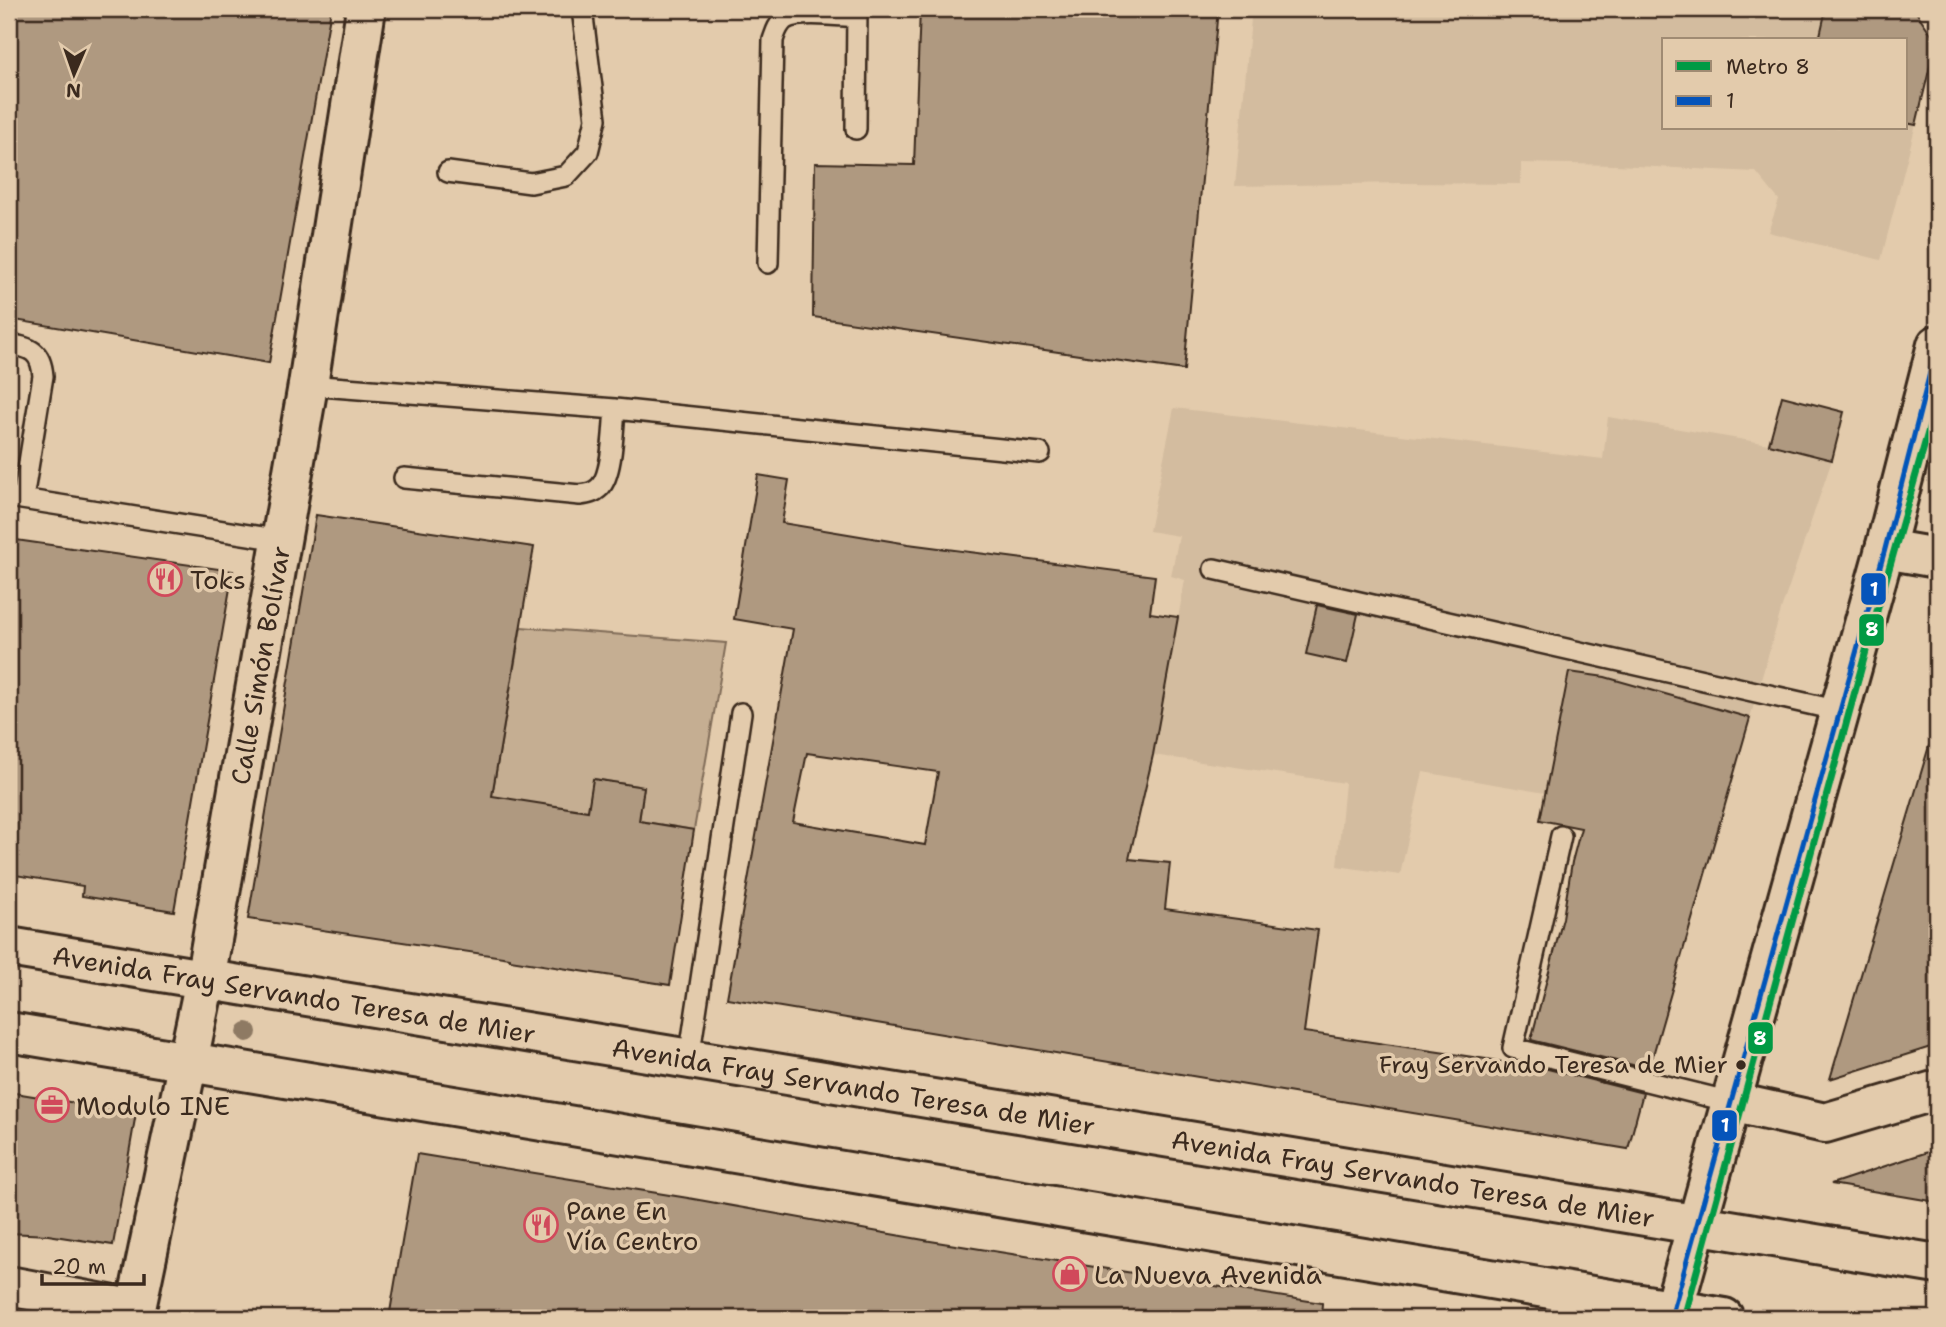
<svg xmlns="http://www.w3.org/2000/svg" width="1946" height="1327" font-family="'Shantell Sans',sans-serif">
	<rect width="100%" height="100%" fill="#e3cbac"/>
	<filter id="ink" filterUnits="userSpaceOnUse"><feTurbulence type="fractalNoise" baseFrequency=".0143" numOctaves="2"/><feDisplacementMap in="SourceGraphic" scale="14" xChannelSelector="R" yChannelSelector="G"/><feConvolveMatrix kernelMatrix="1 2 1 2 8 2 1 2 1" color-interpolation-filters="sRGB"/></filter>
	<g filter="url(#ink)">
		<path fill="#d3bc9f" d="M 1252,9 L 1826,9 L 1819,40 L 1664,40 L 1664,128 L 1906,128 L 1906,121 L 1916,124 L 1881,260 L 1768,232 L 1779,200 L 1756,172 L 1616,165 L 1521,163 L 1521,184 L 1403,183 L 1235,186 Z
			M 1174,408 L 1603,459 L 1608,417 L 1769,444 L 1832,460 L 1782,607 L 1750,718 L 1606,677 L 1569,672 L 1545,793 L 1423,772 L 1400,875 L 1337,866 L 1345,783 L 1153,755 L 1185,580 L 1171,576 L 1179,536 L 1149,531 Z"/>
		<path fill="#c5ae92" stroke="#806c58" stroke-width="2" d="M 521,627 L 726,643 L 694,830 L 639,821 L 644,787 L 594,779 L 588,811 L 486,830 Z"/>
		<path fill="#af9980" stroke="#3b2a1e" stroke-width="2" fill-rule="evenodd" d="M 9,9 L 331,9 L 269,363 L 9,319 Z
			M 920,9 L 1218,9 L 1184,370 L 813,317 L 815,163 L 914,165 Z
			M 1826,9 L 1914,9 L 1936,41 L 1916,125 L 1906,123 L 1906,40 L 1819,40 Z
			M 1782,396 L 1844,412 L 1832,460 L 1769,444 Z
			M 758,475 L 789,480 L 782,523 L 908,544 L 1155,576 L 1150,613 L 1178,617 L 1153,755 L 1129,859 L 1170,863 L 1165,909 L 1318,930 L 1304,1032 L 1493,1060 L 1523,1067 L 1524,1063 L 1643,1093 L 1628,1149 L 727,998 L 793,629 L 734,619 ZM 807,753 L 938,772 L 925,845 L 793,822 Z
			M 316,515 L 534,547 L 492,796 L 588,811 L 593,779 L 644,787 L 639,821 L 694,830 L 670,985 L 510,960 L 510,958 L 248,919 Z
			M 9,539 L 233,571 L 174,911 L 82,896 L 83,886 L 9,874 Z
			M 1317,605 L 1358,614 L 1347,663 L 1306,654 Z
			M 1569,672 L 1605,677 L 1750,718 L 1649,1069 L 1531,1040 L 1563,918 L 1572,862 L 1581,828 L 1540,820 Z
			M 1929,746 L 1937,747 L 1937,1045 L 1830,1079 Z
			M 9,1092 L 136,1113 L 113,1245 L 48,1235 L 9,1233 Z
			M 1937,1149 L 1937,1202 L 1831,1184 Z
			M 417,1154 L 688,1198 L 924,1240 L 1322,1303 L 1321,1318 L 389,1318 Z"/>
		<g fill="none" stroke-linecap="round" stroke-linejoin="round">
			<g stroke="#3b2a1e" stroke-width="24">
				<path id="service" d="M 856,129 L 857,9
					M 448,172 L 531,183 L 566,176 L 588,152 L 596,119 L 582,9
					M 768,263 L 773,40 C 776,32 777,26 784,20 C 797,10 839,16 857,17
					M 9,344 C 31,348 41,351 43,376 L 23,499
					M 308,385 L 615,409 L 1040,453
					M 404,478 L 580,495 C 588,494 594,493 600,487 C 613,473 613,428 615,409
					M 9,497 L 281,540
					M 1214,569 L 1840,711
					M 1561,836 L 1513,1048 L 1731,1102
					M 689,1059 L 741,713"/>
			</g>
			<g stroke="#3b2a1e" stroke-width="44">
				<path id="minor" d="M 1885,549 L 1937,558
					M 1731,1102 L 1825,1123 L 1937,1090
					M 9,1286 L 136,1310"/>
			</g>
			<g stroke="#3b2a1e" stroke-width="44">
				<g id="tertiary">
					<path id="s1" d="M 134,1318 L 205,980 L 308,385 L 366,9"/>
				</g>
			</g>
			<g stroke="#3b2a1e" stroke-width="44">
				<g id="primary">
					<path id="s2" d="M 9,947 L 1937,1264"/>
					<path d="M 9,1032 L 1724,1318"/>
					<path d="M 1671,1318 L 1885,549 L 1937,345"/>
				</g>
			</g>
			<use href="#service" stroke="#e3cbac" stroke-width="19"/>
			<use href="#minor" stroke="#e3cbac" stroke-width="38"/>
			<use href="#tertiary" stroke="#e3cbac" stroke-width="38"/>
			<use href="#primary" stroke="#e3cbac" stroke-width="38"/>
			<g stroke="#e3cbac" stroke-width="10">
				<path id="bus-1" d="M 1671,1318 L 1885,549 L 1937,345"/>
			</g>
			<use href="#bus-1" stroke="#0554ba" stroke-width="5"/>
			<g stroke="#e3cbac" stroke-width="12">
				<path id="metro-1" d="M 1684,1318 L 1875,618 L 1937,401"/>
			</g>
			<use href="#metro-1" stroke="#009a44" stroke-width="7"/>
		</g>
		<circle fill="#8e7a64" cx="247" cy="1032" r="10"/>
	</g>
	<defs>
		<g id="restaurant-ring" transform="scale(1.75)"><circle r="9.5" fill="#e3cbac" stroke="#d1495b" stroke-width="1.5"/><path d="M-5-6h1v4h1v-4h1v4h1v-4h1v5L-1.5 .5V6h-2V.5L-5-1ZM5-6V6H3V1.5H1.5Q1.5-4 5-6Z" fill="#d1495b"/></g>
		<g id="office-ring" transform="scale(1.75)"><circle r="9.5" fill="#e3cbac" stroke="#d1495b" stroke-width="1.5"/><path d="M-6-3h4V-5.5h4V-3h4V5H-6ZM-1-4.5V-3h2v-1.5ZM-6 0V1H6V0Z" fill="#d1495b"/></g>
		<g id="shop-ring" transform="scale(1.75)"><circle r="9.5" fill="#e3cbac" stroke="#d1495b" stroke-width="1.5"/><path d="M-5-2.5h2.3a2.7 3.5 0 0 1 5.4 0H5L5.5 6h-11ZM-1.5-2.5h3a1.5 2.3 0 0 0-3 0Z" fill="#d1495b"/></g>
	</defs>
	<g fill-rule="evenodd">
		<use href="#restaurant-ring" x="165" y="579"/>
		<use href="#office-ring" x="52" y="1105"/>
		<use href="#restaurant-ring" x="541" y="1225"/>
		<use href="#shop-ring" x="1070" y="1274"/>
	</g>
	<circle fill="#3b2a1e" stroke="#e3cbac" stroke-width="2.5" cx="1741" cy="1065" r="6"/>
	<g text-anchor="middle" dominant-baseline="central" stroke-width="7" stroke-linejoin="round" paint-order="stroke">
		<g font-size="24" fill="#3b2a1e" stroke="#e3cbac" text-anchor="end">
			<text x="1728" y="1065">Fray Servando Teresa de Mier</text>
		</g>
		<g font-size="26" fill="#3b2a1e" stroke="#e3cbac" text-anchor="start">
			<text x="190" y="579">Toks</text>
			<text x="76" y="1105">Modulo INE</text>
			<text x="566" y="1210">Pane En<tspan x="566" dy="30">Vía Centro</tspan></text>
			<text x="1094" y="1274">La Nueva Avenida</text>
		</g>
		<g font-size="26" fill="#3b2a1e" stroke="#e3cbac">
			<text stroke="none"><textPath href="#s1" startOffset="665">Calle Simón Bolívar</textPath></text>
			<text stroke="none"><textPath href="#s2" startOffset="289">Avenida Fray Servando Teresa de Mier</textPath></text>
			<text stroke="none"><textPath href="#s2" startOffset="856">Avenida Fray Servando Teresa de Mier</textPath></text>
			<text stroke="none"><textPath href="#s2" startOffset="1423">Avenida Fray Servando Teresa de Mier</textPath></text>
		</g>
	</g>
	<g stroke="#e3cbac" stroke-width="2.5">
		<rect x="1860" y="572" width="27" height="34" rx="7" fill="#0554ba"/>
		<rect x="1858" y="613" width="27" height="34" rx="7" fill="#009a44"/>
		<rect x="1747" y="1021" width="27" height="34" rx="7" fill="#009a44"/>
		<rect x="1711" y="1109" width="27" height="33" rx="7" fill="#0554ba"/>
	</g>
	<g font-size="19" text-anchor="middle" font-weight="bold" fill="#fff">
		<text x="1874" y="596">1</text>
		<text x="1872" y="636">8</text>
		<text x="1760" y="1045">8</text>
		<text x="1725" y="1132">1</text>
	</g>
	<rect width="1946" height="1327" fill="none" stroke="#e3cbac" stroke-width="35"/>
	<rect x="18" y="18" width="1911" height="1292" fill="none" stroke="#3b2a1e" stroke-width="2.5" filter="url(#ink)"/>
	<rect x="1662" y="38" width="245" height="91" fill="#e3cbac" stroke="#a08b73" stroke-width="2"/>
	<rect x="1676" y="61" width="35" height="10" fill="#009a44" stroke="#a08b73" stroke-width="2"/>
	<text x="1726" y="74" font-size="21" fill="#3b2a1e">Metro 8</text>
	<rect x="1676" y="96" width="35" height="10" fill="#0554ba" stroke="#a08b73" stroke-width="2"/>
	<text x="1726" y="108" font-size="21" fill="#3b2a1e">1</text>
	<g transform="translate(74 74) rotate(182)" stroke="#e3cbac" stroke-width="5" paint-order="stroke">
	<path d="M0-5L12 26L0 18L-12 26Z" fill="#3b2a1e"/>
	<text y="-10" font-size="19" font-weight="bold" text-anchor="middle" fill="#3b2a1e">N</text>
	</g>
	<path d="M42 1274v10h102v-10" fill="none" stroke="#3b2a1e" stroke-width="3.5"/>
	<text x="52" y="1274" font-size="21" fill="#3b2a1e" stroke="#e3cbac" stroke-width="5" paint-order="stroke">20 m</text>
</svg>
